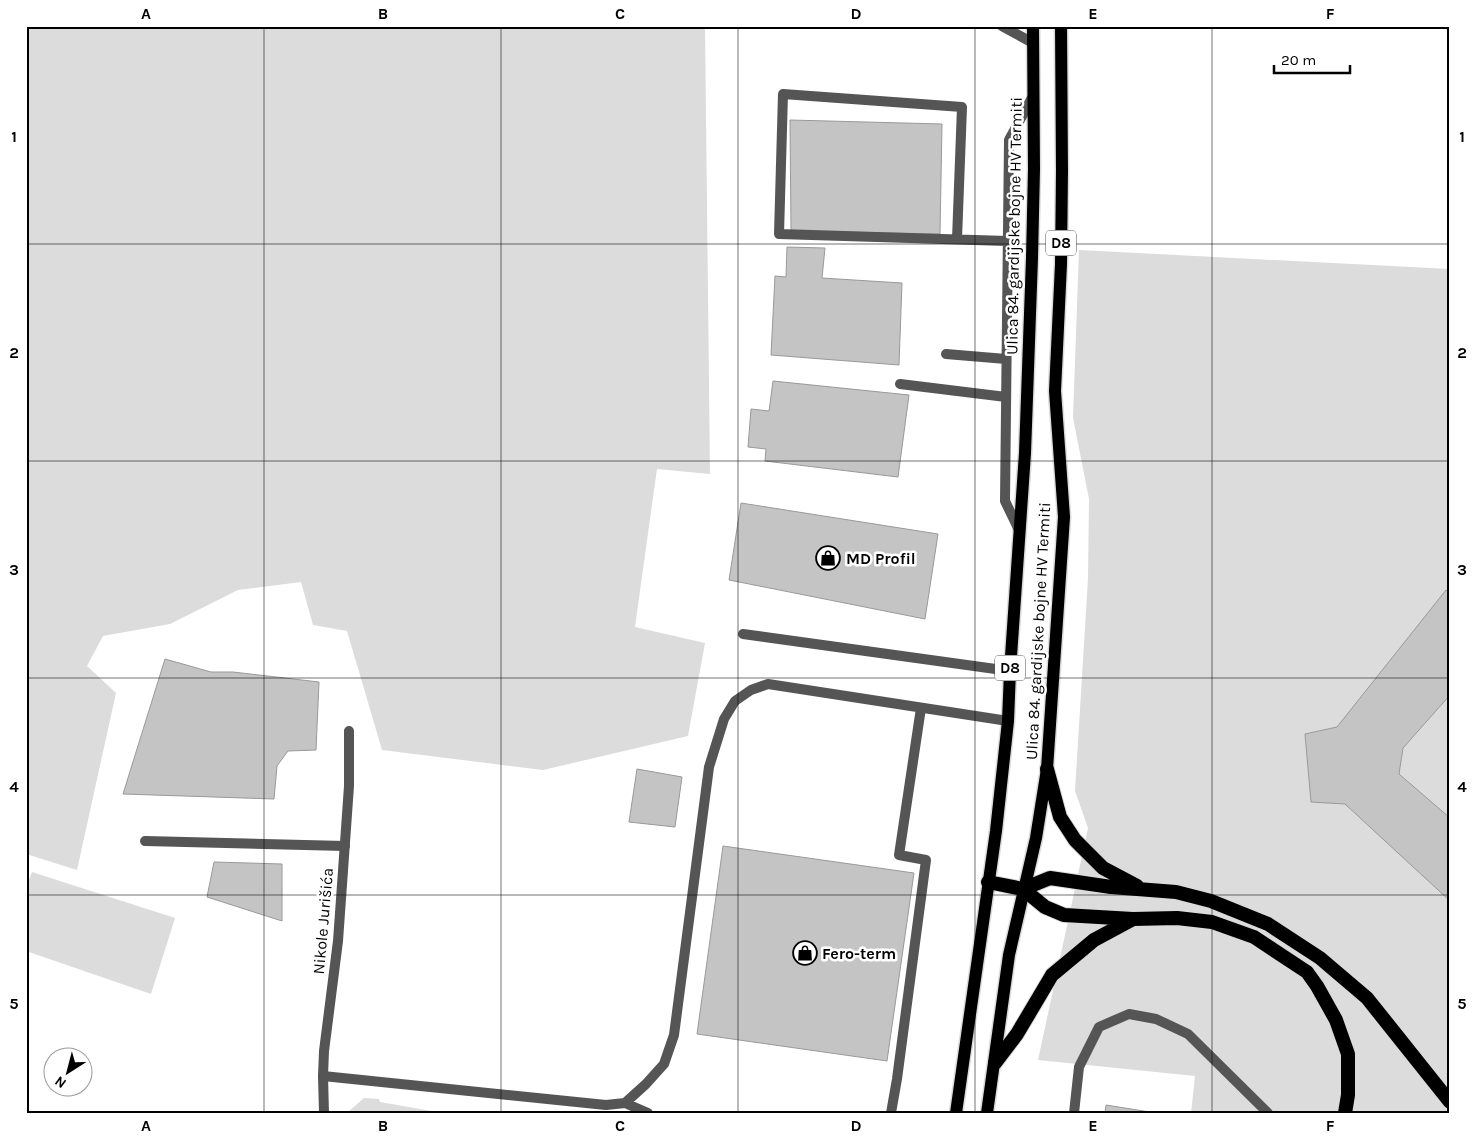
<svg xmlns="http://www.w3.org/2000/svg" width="1476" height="1139" font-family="Karla,sans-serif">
	<rect width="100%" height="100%" fill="#fff"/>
	<path fill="#dcdcdc" d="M 26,26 L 705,26 L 710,474 L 657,469 L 635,627 L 705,643 L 688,736 L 543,770 L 382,750 L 347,631 L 313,625 L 301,582 L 238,590 L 170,624 L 103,636 L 87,666 L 116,693 L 77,870 L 26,854 Z
		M 1079,250 L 1450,269 L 1450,1113 L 1191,1113 L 1195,1076 L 1038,1060 L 1088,828 L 1075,791 L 1088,578 L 1089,499 L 1073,418 Z
		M 32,872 L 175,918 L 151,994 L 26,951 L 26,888 Z
		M 364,1098 L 379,1099 L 380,1102 L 443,1113 L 347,1113 Z"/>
	<path fill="#c4c4c4" stroke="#999" d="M 790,120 L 942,124 L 940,234 L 791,231 Z
		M 787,247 L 825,248 L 822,278 L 902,283 L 899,365 L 771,355 L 775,276 L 786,277 Z
		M 773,381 L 909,395 L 898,477 L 765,461 L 766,449 L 748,447 L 751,409 L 769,411 Z
		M 741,503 L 938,534 L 925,619 L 729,580 Z
		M 1446,590 L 1450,593 L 1450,695 L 1403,748 L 1399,774 L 1450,818 L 1450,901 L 1345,804 L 1311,802 L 1305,734 L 1337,727 Z
		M 165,659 L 211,672 L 233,672 L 319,682 L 316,750 L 288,751 L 277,766 L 274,799 L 123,794 Z
		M 637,769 L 682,777 L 675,827 L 629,822 Z
		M 723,846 L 914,873 L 887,1061 L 697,1034 Z
		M 214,862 L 282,864 L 282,921 L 207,897 Z
		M 1106,1105 L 1156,1113 L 1105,1113 Z"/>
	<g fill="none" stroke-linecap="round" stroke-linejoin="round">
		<g stroke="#dbdbdb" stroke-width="15">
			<path id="primary" d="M 956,1113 L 996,831 L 1008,721 L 1010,671 L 1025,453 L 1032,258 L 1034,169 L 1033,26
				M 987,1113 L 1009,955 L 1036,838 L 1047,769 L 1064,517 L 1055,391 L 1061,264 L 1062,171 L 1061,26"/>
		</g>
		<g stroke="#dbdbdb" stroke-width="16">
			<path id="trunk" d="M 1047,769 L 1060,817 L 1075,840 L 1103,868 L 1137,886
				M 988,882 L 1023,889 L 1045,907 L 1064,915 L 1133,919 L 1177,918 L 1212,922 L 1254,937 L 1307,972 L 1317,986 L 1336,1020 L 1348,1054 L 1348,1095 L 1345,1113
				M 1023,889 L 1050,878 L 1111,887 L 1176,892 L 1211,901 L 1268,924 L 1320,958 L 1367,998 L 1450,1102
				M 995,1063 L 1017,1034 L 1052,975 L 1094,940 L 1133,919"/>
		</g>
		<path stroke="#555" stroke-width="10" d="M 1002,26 L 1033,43
			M 957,239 L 962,107 L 783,94 L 779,234 L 1007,241
			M 946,354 L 1006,359
			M 900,384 L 1006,397
			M 1019,530 L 1005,501 L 1009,140 L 1033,96
			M 743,634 L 1010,671
			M 145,841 L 345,846
			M 323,1076 L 606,1105 L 625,1103 L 646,1084 L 664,1064 L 674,1035 L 709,767 L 724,719 L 735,701 L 751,690 L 768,684 L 1008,721
			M 625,1103 L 648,1113
			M 891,1113 L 897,1079 L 926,860 L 899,855 L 921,708
			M 1074,1113 L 1079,1067 L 1099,1027 L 1129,1014 L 1156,1019 L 1188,1034 L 1268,1113"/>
		<path stroke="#555" stroke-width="10" d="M 324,1113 L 323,1076 L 324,1051 L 338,941 L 349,786 L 349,731"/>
		<use href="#primary" stroke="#000" stroke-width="12"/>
		<use href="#trunk" stroke="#000" stroke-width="14"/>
	</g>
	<path fill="none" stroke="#000" stroke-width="1" stroke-opacity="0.55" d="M 264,26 L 264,1113M 501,26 L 501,1113M 738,26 L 738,1113M 975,26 L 975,1113M 1212,26 L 1212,1113M 26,244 L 1450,244M 26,461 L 1450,461M 26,678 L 1450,678M 26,895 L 1450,895"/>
	<defs>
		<g id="shop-ring" transform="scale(1.25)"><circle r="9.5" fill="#fff" stroke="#000" stroke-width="1.5"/><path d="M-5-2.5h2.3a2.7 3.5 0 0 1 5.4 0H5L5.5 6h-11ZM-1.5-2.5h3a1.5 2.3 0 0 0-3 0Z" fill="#000"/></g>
	</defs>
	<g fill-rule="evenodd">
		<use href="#shop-ring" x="828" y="558"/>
		<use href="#shop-ring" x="805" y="953"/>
	</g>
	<g text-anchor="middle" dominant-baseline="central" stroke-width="5" stroke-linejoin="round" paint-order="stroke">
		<g fill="#fff" stroke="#4c4c4c" stroke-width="1">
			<rect x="1046" y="230.5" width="30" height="25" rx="4"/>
			<rect x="995" y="655.5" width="30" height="25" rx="4"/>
		</g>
		<g font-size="15" font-weight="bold" fill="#000">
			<text x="1061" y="243">D8</text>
			<text x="1010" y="668">D8</text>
		</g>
		<g font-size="16" fill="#000" stroke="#fff">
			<text transform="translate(1014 226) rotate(-89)">Ulica 84. gardijske bojne HV Termiti</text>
			<text transform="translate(1038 631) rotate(-87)">Ulica 84. gardijske bojne HV Termiti</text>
			<text transform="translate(323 921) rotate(-85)">Nikole Jurišića</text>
		</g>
		<g font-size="16" font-weight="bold" fill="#000" stroke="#fff" text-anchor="start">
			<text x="846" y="558">MD Profil</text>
			<text x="822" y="953">Fero-term</text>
		</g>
	</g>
	<rect width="1476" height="1139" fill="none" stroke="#ffffff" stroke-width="55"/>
	<g transform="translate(68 1072) rotate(216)"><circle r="24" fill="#ffffff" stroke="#999999"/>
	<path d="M0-4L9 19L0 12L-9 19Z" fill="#000000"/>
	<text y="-8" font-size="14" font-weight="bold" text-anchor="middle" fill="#000000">N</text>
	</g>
	<path d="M1274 65v8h76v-8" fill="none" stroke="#000000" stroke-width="2.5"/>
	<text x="1281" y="65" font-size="15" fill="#000000" stroke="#ffffff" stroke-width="4" paint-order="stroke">20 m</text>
	<rect x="28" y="28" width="1420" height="1084" fill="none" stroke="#000" stroke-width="2"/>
	<g font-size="16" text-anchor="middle" font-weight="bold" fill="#000">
		<text x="146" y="19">A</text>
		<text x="383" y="19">B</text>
		<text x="620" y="19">C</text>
		<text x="856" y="19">D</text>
		<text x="1093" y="19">E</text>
		<text x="1330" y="19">F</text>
		<text x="14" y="142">1</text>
		<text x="1462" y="142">1</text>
		<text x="14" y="358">2</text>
		<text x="1462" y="358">2</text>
		<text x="14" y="575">3</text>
		<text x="1462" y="575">3</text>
		<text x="14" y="792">4</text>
		<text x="1462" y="792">4</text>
		<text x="14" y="1009">5</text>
		<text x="1462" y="1009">5</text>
		<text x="146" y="1131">A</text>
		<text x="383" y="1131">B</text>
		<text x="620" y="1131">C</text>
		<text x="856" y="1131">D</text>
		<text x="1093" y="1131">E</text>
		<text x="1330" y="1131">F</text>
	</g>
</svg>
